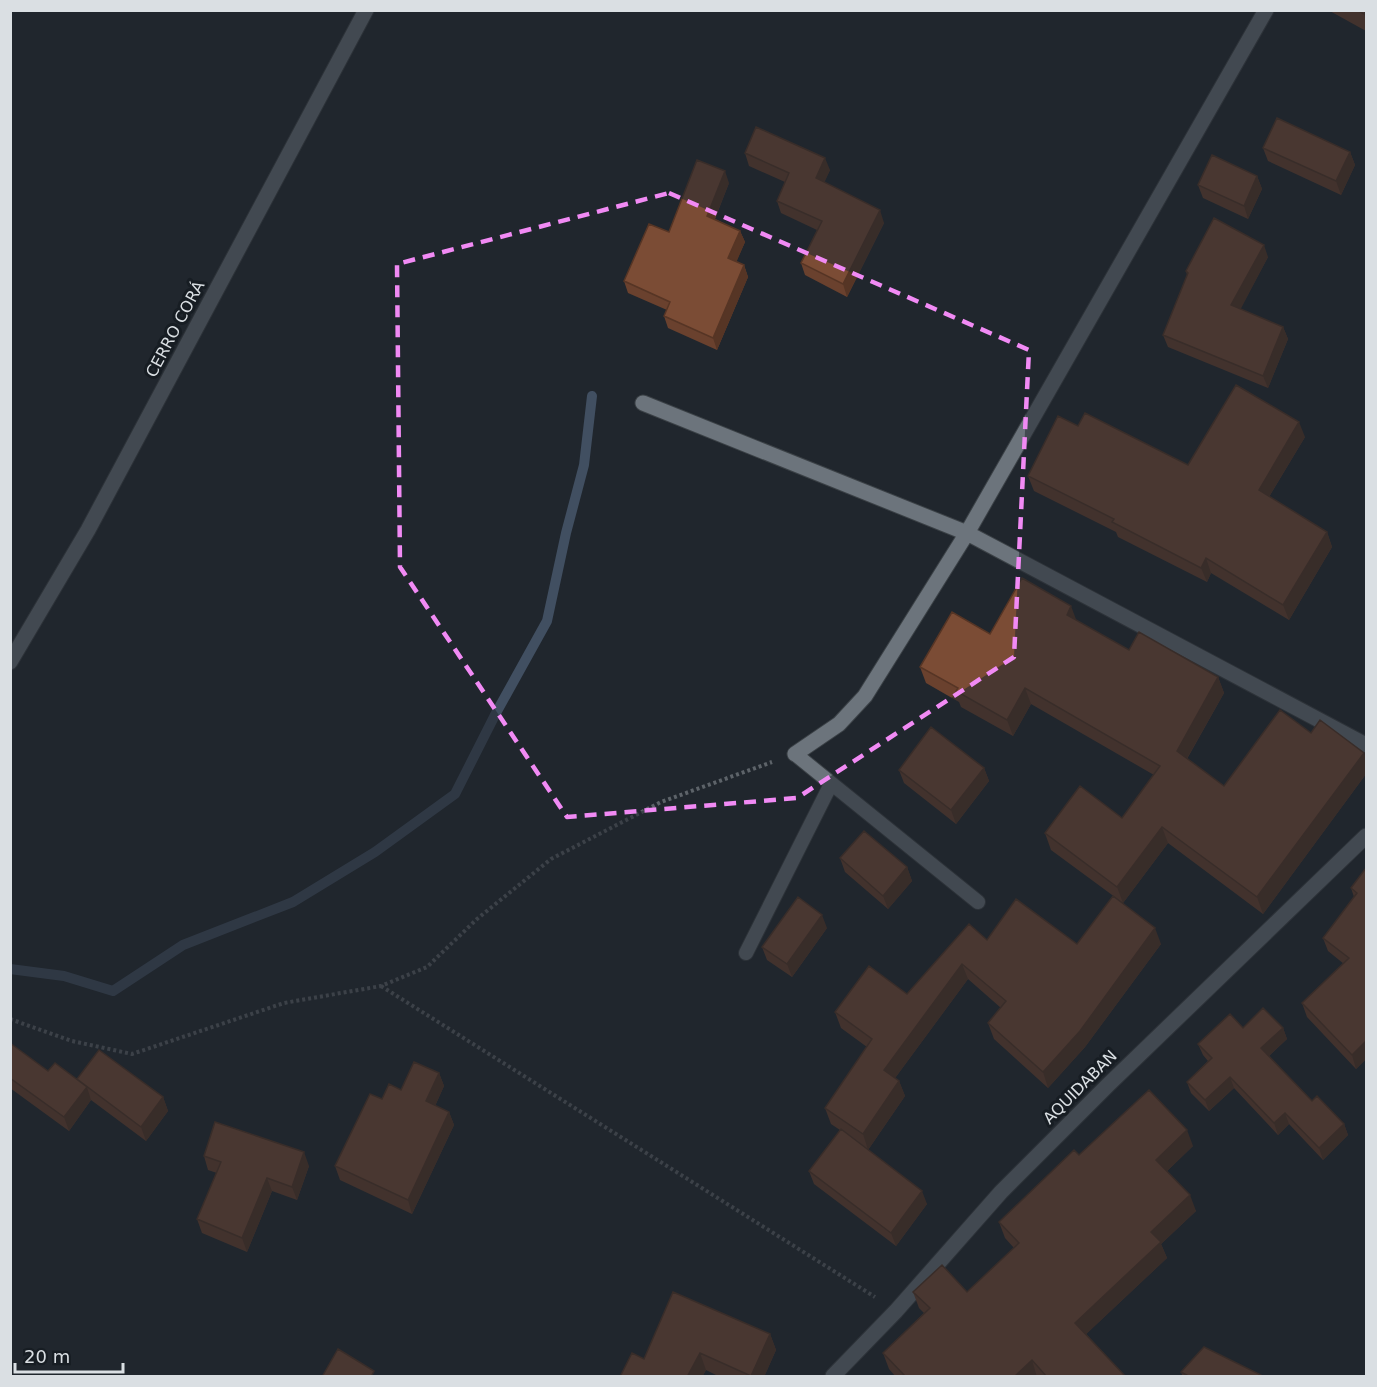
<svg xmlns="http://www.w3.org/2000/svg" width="1377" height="1387" font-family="'DejaVu Sans',sans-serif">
	<rect width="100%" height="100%" fill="#20262d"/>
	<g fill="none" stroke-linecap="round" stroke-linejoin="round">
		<path stroke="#414f61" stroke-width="10" d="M 10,969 L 64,976 L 113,991 L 183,945 L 293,902 L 375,852 L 455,794 L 496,713 L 547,621 L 566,533 L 584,465 L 592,396"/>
		<g stroke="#3b4146" stroke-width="16">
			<path id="service" d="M 795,754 L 978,902
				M 746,953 L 831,784"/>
		</g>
		<g stroke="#3b4146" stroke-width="17">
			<path id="minor" d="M 643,403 L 967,533 L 1366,745
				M 10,662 L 88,530 L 366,10
				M 795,754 L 839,724 L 865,696 L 967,533 L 1266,10
				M 833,1376 L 896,1311 L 1001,1192 L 1108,1085 L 1366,836"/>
		</g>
		<path stroke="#5d6369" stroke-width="4" stroke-dasharray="3 3" stroke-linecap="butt" d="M 381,986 L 875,1297
			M 10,1019 L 72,1041 L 132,1054 L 284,1003 L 381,986 L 427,967 L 477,919 L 551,859 L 661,802 L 772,762"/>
		<use href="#service" stroke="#6c747c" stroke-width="14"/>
		<use href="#minor" stroke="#6c747c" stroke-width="15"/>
	</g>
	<path fill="#6a412e" d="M 1328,10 L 1366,10 L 1366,31 Z
		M 1263,148 L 1350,152 L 1355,165 L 1341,195 L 1268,161 Z
		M 745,153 L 830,170 L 824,182 L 884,223 L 847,297 L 805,275 L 801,263 L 817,230 L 781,213 L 777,201 L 785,182 L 749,166 Z
		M 1257,176 L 1262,189 L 1248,219 L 1203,198 L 1198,185 Z
		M 729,183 L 715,219 L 740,231 L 745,242 L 736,262 L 744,265 L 748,277 L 717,350 L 668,328 L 664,316 L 667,310 L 628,293 L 624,281 L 669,232 Z
		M 1268,257 L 1240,309 L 1283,327 L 1288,339 L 1268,388 L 1168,347 L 1163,335 L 1187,275 L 1186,271 Z
		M 1078,426 L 1188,465 L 1305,437 L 1269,497 L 1327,532 L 1332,547 L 1289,620 L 1211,573 L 1207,582 L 1118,537 L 1116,532 L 1034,491 L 1028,476 Z
		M 1077,621 L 1129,650 L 1218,677 L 1224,693 L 1187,759 L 1224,786 L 1311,733 L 1364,753 L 1366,759 L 1366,774 L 1263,914 L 1168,843 L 1123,903 L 1051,850 L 1045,833 L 1122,818 L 1154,775 L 1031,704 L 1013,736 L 961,707 L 959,702 L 926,683 L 920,667 L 990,634 Z
		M 984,768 L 989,781 L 956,824 L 904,783 L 899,770 Z
		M 840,858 L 907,867 L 912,881 L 888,909 L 845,872 Z
		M 1366,868 L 1366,1059 L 1356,1069 L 1307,1017 L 1302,1003 L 1344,964 L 1328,951 L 1323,938 L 1354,897 L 1351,888 Z
		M 827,928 L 792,977 L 767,960 L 762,947 Z
		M 987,940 L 1077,944 L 1161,944 L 1085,1047 L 1048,1088 L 994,1039 L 988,1023 L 1001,1008 L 968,979 L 895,1078 L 899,1081 L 905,1096 L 868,1150 L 927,1204 L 896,1246 L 814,1184 L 809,1171 L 840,1130 L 831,1124 L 825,1108 L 867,1047 L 841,1028 L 835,1012 L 907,994 Z
		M 1243,1028 L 1283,1028 L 1287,1039 L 1269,1056 L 1312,1101 L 1344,1124 L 1348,1135 L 1323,1160 L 1289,1124 L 1278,1135 L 1234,1088 L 1209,1111 L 1191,1093 L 1187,1082 L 1208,1061 L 1203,1055 L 1198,1044 Z
		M 10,1043 L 48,1071 L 77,1080 L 163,1097 L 168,1111 L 146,1141 L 91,1100 L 69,1131 L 10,1088 Z
		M 439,1073 L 444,1086 L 435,1106 L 449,1112 L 454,1125 L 412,1214 L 340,1180 L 335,1166 L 382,1099 Z
		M 1193,1146 L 1167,1171 L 1196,1211 L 1161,1244 L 1167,1258 L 1086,1334 L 1126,1377 L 896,1377 L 889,1369 L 883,1353 L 924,1313 L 919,1308 L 913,1292 L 967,1292 L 1014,1248 L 1005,1238 L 999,1222 L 1079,1155 Z
		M 204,1156 L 309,1166 L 297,1200 L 272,1191 L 247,1252 L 202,1233 L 197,1219 L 217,1173 L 208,1170 Z
		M 770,1334 L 776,1350 L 764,1377 L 720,1377 L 706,1370 L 702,1377 L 620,1377 L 644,1359 Z
		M 1181,1372 L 1261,1377 L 1183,1377 Z"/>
	<path fill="#563525" d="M 1366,10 L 1366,22 L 1364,14 Z
		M 1350,152 L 1355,165 L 1341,195 L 1336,181 Z
		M 825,158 L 830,170 L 821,190 L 816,178 Z
		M 725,171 L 729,183 L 711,228 L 707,216 Z
		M 1257,176 L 1262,189 L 1248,219 L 1244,206 Z
		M 880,210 L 884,223 L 847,297 L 843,284 Z
		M 740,231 L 745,242 L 733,270 L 728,258 Z
		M 1264,245 L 1268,257 L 1236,318 L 1231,305 Z
		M 744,265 L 748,277 L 717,350 L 713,338 Z
		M 1283,327 L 1288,339 L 1268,388 L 1263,376 Z
		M 1299,422 L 1305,437 L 1264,505 L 1259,490 Z
		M 1327,532 L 1332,547 L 1289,620 L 1283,605 Z
		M 1206,558 L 1211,573 L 1207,582 L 1201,568 Z
		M 1071,606 L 1077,622 L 1067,615 Z
		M 1218,677 L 1224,693 L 1182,767 L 1177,751 Z
		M 1025,688 L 1031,704 L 1013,736 L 1007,720 Z
		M 1364,753 L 1366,759 L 1366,774 L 1263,914 L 1257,897 Z
		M 984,768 L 989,781 L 956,824 L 951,810 Z
		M 1162,827 L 1168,843 L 1123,903 L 1117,887 Z
		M 907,867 L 912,881 L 888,909 L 883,896 Z
		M 822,915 L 827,928 L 792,977 L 787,964 Z
		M 1155,928 L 1161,944 L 1085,1047 L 1048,1088 L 1043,1072 Z
		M 962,964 L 968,979 L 890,1085 L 884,1070 Z
		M 1283,1028 L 1287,1039 L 1265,1059 L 1261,1048 Z
		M 1366,1041 L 1366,1059 L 1356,1069 L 1352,1055 Z
		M 439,1073 L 444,1086 L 431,1115 L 426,1101 Z
		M 1230,1077 L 1234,1088 L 1209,1111 L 1205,1100 Z
		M 899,1081 L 905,1096 L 868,1150 L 863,1134 Z
		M 87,1087 L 91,1100 L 69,1131 L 64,1117 Z
		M 163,1097 L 168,1111 L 146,1141 L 141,1127 Z
		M 449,1112 L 454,1125 L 412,1214 L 408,1200 Z
		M 1285,1113 L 1289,1124 L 1278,1135 L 1274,1123 Z
		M 1344,1124 L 1348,1135 L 1323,1160 L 1319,1148 Z
		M 1187,1130 L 1193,1146 L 1162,1176 L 1156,1160 Z
		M 304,1152 L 309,1166 L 297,1200 L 292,1187 Z
		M 267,1178 L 272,1191 L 247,1252 L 242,1238 Z
		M 922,1191 L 927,1204 L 896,1246 L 891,1233 Z
		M 1190,1195 L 1196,1211 L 1161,1244 L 1167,1258 L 1081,1339 L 1075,1323 L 1151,1232 Z
		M 770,1334 L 776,1350 L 764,1377 L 751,1377 Z
		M 700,1353 L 706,1370 L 702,1377 L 687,1377 Z
		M 1032,1360 L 1037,1377 L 1014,1377 Z"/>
	<path fill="#7b4c35" stroke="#563525" stroke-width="1.5" d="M 1357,10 L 1366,10 L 1364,14 Z
		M 1277,118 L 1350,152 L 1336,181 L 1263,148 Z
		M 756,127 L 825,158 L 816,178 L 880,210 L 843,284 L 801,263 L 822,221 L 777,201 L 789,173 L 745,153 Z
		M 1212,155 L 1257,176 L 1244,206 L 1198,185 Z
		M 697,160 L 725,171 L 707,216 L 740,231 L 728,258 L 744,265 L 713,338 L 664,316 L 670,302 L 624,281 L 649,224 L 669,232 Z
		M 1214,218 L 1264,245 L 1231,305 L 1283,327 L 1263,376 L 1163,335 L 1188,273 L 1186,271 Z
		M 1236,385 L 1299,422 L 1259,490 L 1327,532 L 1283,605 L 1206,558 L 1201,568 L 1112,522 L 1114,519 L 1028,476 L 1058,416 L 1078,426 L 1085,413 L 1188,465 Z
		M 1022,578 L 1071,606 L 1067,615 L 1129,650 L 1139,632 L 1218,677 L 1177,751 L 1224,786 L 1280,710 L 1311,733 L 1320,720 L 1364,753 L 1257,897 L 1162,827 L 1117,887 L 1045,833 L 1080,786 L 1122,818 L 1160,766 L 1025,688 L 1007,720 L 956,691 L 958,688 L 920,667 L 952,612 L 990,634 Z
		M 931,727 L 984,768 L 951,810 L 899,770 Z
		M 864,831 L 907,867 L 883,896 L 840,858 Z
		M 1366,868 L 1366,1041 L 1352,1055 L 1302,1003 L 1349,958 L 1323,938 L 1357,893 L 1351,888 Z
		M 1113,896 L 1155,928 L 1080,1031 L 1043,1072 L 988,1023 L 1006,1001 L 962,964 L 884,1070 L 899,1081 L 863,1134 L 825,1108 L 872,1039 L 835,1012 L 869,966 L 907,994 L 969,924 L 987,940 L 1016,899 L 1077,944 Z
		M 798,897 L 822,915 L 787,964 L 762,947 Z
		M 1263,1008 L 1283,1028 L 1261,1048 L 1312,1101 L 1317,1096 L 1344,1124 L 1319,1148 L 1285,1113 L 1274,1123 L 1230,1077 L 1205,1100 L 1187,1082 L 1212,1058 L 1198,1044 L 1230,1014 L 1243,1028 Z
		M 10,1043 L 48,1071 L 55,1063 L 87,1087 L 64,1117 L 10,1078 Z
		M 99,1050 L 163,1097 L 141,1127 L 77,1079 Z
		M 414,1062 L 439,1073 L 426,1101 L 449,1112 L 408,1200 L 335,1166 L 370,1094 L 382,1099 L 389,1084 L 401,1090 Z
		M 1149,1090 L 1187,1130 L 1156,1160 L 1190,1195 L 1151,1232 L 1161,1242 L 1075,1323 L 1126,1377 L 1047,1377 L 1032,1360 L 1014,1377 L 906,1377 L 883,1353 L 930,1308 L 913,1292 L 942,1265 L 967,1292 L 1019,1243 L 999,1222 L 1074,1150 L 1079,1155 Z
		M 215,1122 L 304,1152 L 292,1187 L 267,1178 L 242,1238 L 197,1219 L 221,1162 L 204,1156 Z
		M 841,1129 L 922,1191 L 891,1233 L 809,1171 Z
		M 673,1292 L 770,1334 L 751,1376 L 700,1353 L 687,1377 L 620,1377 L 632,1353 L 644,1359 Z
		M 1204,1347 L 1261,1375 L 1260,1377 L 1190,1377 L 1181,1372 Z
		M 338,1349 L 374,1371 L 371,1377 L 322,1377 Z"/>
	<path d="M0 0H1377V1387H0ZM 669,193 L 1029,350 L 1014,657 L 797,798 L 567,817 L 400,567 L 397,264 Z" fill="#20262d" fill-opacity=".55" fill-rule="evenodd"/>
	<path fill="none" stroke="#f18af4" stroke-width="4.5" stroke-dasharray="12 8" stroke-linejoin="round" d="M 669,193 L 1029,350 L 1014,657 L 797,798 L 567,817 L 400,567 L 397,264 Z"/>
	<g text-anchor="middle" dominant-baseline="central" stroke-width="6" stroke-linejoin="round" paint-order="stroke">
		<g font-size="16" fill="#dadfe3" stroke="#171d23">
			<text transform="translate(175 329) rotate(-62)">CERRO CORÁ</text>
			<text transform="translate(1080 1087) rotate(-45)">AQUIDABAN</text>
		</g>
	</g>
	<rect width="1377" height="1387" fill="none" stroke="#dadfe3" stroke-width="24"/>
	<path d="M15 1363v9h108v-9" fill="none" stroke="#dadfe3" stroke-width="3"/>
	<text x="24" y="1363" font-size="18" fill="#dadfe3" stroke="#171d23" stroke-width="4.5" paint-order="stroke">20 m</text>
</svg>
